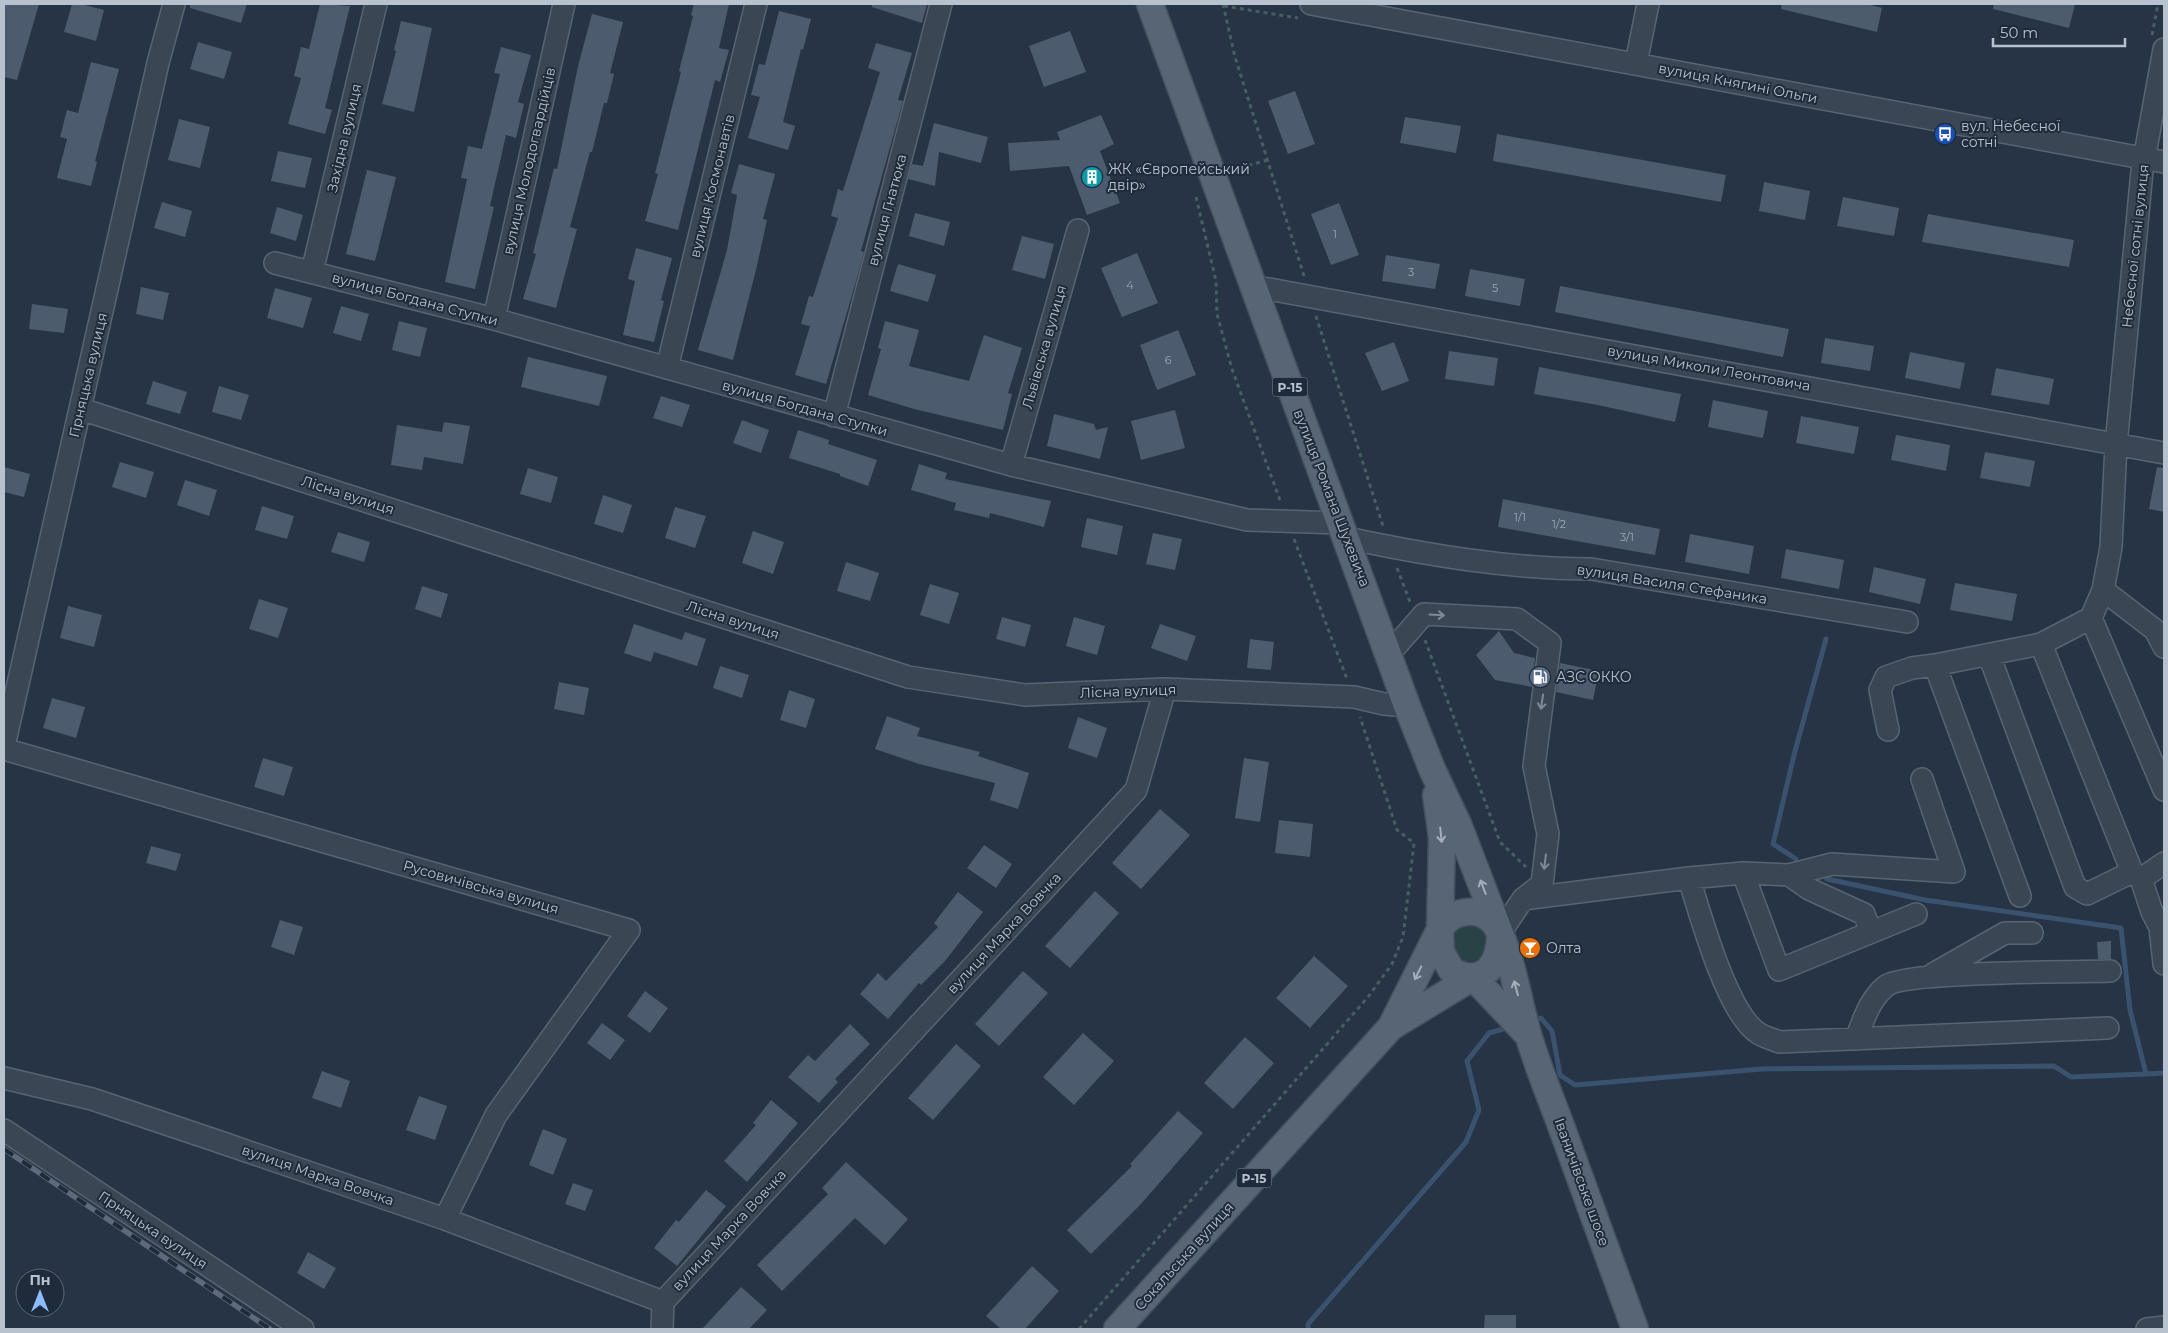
<svg xmlns="http://www.w3.org/2000/svg" width="2168" height="1333" font-family="Montserrat,sans-serif">
	<rect width="100%" height="100%" fill="#263445"/>
	<path fill="#284346" d="M 1477,922 L 1490,938 L 1483,957 C 1462,969 1457,956 1450,938 L 1457,926 Z"/>
	<g fill="none" stroke-linecap="round" stroke-linejoin="round">
		<path stroke="#3a526e" stroke-width="5" d="M 1796,859 L 1773,844 L 1795,751 L 1826,639
			M 1827,879 L 1925,900 L 2121,928 L 2130,1010 L 2146,1074 L 2164,1073
			M 1532,1021 L 1541,1018 L 1552,1031 L 1560,1075 L 1575,1085 L 1762,1069 L 2054,1066 L 2071,1077 L 2146,1074
			M 1308,1329 L 1308,1324 L 1466,1142 L 1479,1110 L 1467,1061 L 1489,1033 L 1507,1028"/>
	</g>
	<path fill="#4c5b6e" d="M 4,4 L 39,4 L 17,80 L 4,77 Z
		M 72,4 L 81,4 L 104,10 L 96,41 L 64,32 Z
		M 190,4 L 247,4 L 241,23 L 190,8 Z
		M 320,4 L 350,6 L 325,108 L 332,110 L 325,134 L 288,124 L 301,78 L 294,76 L 301,47 L 309,49 Z
		M 694,4 L 729,4 L 719,48 L 729,50 L 720,82 L 715,80 L 678,230 L 645,221 L 658,174 L 655,173 L 681,72 L 679,71 L 693,16 L 691,15 Z
		M 872,4 L 927,4 L 922,23 L 872,7 Z
		M 1782,4 L 1867,4 L 1882,8 L 1877,32 L 1781,9 Z
		M 1994,4 L 2075,4 L 2069,28 L 1993,9 Z
		M 779,11 L 811,19 L 803,50 L 801,49 L 783,122 L 795,126 L 788,150 L 748,138 L 760,97 L 751,95 L 759,64 L 765,65 Z
		M 592,14 L 623,22 L 610,73 L 614,74 L 607,103 L 604,103 L 592,152 L 590,152 L 570,227 L 577,229 L 556,308 L 523,299 L 536,254 L 533,253 L 554,168 L 557,169 L 578,66 Z
		M 401,21 L 432,28 L 414,112 L 382,104 L 396,51 L 394,50 Z
		M 1070,31 L 1086,72 L 1044,87 L 1029,46 Z
		M 198,42 L 232,52 L 224,79 L 190,69 Z
		M 876,43 L 912,53 L 898,100 L 903,101 L 861,251 L 864,252 L 857,278 L 826,384 L 795,375 L 810,326 L 801,324 L 809,296 L 813,297 L 838,218 L 831,216 L 838,189 L 843,191 L 880,72 L 868,68 Z
		M 501,47 L 531,55 L 518,102 L 524,104 L 516,138 L 506,135 L 490,206 L 494,207 L 475,289 L 445,282 L 467,179 L 461,178 L 468,146 L 482,149 L 500,74 L 494,73 Z
		M 91,62 L 119,69 L 95,161 L 97,162 L 91,186 L 57,178 L 67,139 L 60,137 L 67,110 L 78,113 Z
		M 1295,91 L 1315,144 L 1288,154 L 1268,101 Z
		M 1101,115 L 1114,144 L 1100,151 L 1120,203 L 1087,215 L 1069,166 L 1010,171 L 1008,143 L 1060,140 L 1057,132 Z
		M 1405,117 L 1461,126 L 1456,153 L 1400,143 Z
		M 179,119 L 210,127 L 200,168 L 168,160 Z
		M 934,123 L 988,137 L 981,163 L 939,152 L 935,186 L 908,179 L 912,164 L 923,166 Z
		M 1497,134 L 1726,175 L 1721,202 L 1493,161 Z
		M 278,151 L 312,158 L 305,188 L 271,181 Z
		M 739,164 L 775,174 L 763,219 L 767,220 L 756,270 L 733,360 L 698,350 L 727,250 L 737,195 L 731,193 Z
		M 367,170 L 396,177 L 375,261 L 346,254 Z
		M 1764,182 L 1810,191 L 1805,220 L 1759,211 Z
		M 1843,197 L 1899,208 L 1894,236 L 1837,226 Z
		M 162,202 L 192,211 L 185,237 L 154,228 Z
		M 1339,203 L 1359,255 L 1331,265 L 1311,214 Z
		M 277,207 L 303,215 L 296,241 L 270,233 Z
		M 915,213 L 950,222 L 944,246 L 909,236 Z
		M 1928,214 L 2074,240 L 2069,267 L 1922,242 Z
		M 1022,236 L 1054,244 L 1045,279 L 1012,270 Z
		M 636,248 L 672,258 L 661,300 L 664,301 L 654,342 L 623,335 L 635,281 L 628,279 Z
		M 1137,253 L 1158,303 L 1122,317 L 1101,268 Z
		M 1386,255 L 1440,264 L 1435,289 L 1382,281 Z
		M 898,264 L 936,275 L 928,302 L 890,291 Z
		M 1470,269 L 1525,279 L 1520,306 L 1465,296 Z
		M 1560,286 L 1789,329 L 1783,357 L 1555,312 Z
		M 141,287 L 169,293 L 163,320 L 136,314 Z
		M 275,288 L 312,298 L 303,328 L 267,318 Z
		M 32,304 L 68,309 L 64,333 L 29,329 Z
		M 341,306 L 369,314 L 361,341 L 333,333 Z
		M 399,321 L 427,328 L 420,357 L 392,350 Z
		M 885,321 L 919,330 L 909,366 L 969,381 L 984,335 L 1022,348 L 1008,393 L 1012,394 L 1003,430 L 914,409 L 868,395 L 881,349 L 878,348 Z
		M 1178,330 L 1196,375 L 1157,390 L 1140,345 Z
		M 1825,338 L 1874,346 L 1870,371 L 1821,363 Z
		M 1394,342 L 1409,381 L 1382,391 L 1365,353 Z
		M 1449,351 L 1498,358 L 1494,386 L 1445,379 Z
		M 1910,352 L 1965,363 L 1960,389 L 1905,378 Z
		M 528,357 L 607,376 L 599,406 L 521,387 Z
		M 1539,367 L 1681,394 L 1675,422 L 1598,405 L 1534,394 Z
		M 1996,368 L 2054,379 L 2049,405 L 1991,395 Z
		M 153,381 L 187,392 L 180,414 L 146,404 Z
		M 219,386 L 249,395 L 241,420 L 212,412 Z
		M 661,396 L 690,405 L 682,427 L 653,418 Z
		M 1713,400 L 1768,411 L 1763,438 L 1708,427 Z
		M 1175,410 L 1185,448 L 1141,460 L 1131,421 Z
		M 1054,414 L 1094,424 L 1096,430 L 1108,427 L 1100,459 L 1047,446 Z
		M 1801,416 L 1859,427 L 1854,454 L 1796,443 Z
		M 742,420 L 769,430 L 761,453 L 733,443 Z
		M 444,422 L 470,426 L 463,464 L 424,457 L 422,470 L 391,465 L 397,425 L 442,432 Z
		M 798,430 L 829,440 L 828,444 L 877,460 L 868,486 L 840,476 L 840,474 L 789,458 Z
		M 1896,435 L 1950,445 L 1946,471 L 1891,460 Z
		M 1985,452 L 2035,461 L 2030,487 L 1980,478 Z
		M 120,462 L 154,472 L 146,498 L 112,487 Z
		M 919,464 L 947,473 L 945,479 L 1051,501 L 1044,527 L 990,513 L 989,518 L 954,510 L 956,503 L 911,490 Z
		M 4,467 L 30,474 L 24,497 L 4,492 Z
		M 2157,467 L 2164,468 L 2164,512 L 2149,509 Z
		M 528,468 L 558,477 L 551,503 L 520,494 Z
		M 185,480 L 217,490 L 209,516 L 177,505 Z
		M 603,495 L 632,505 L 623,533 L 594,524 Z
		M 1503,499 L 1660,529 L 1655,555 L 1498,527 Z
		M 262,506 L 294,516 L 287,539 L 255,530 Z
		M 675,507 L 706,516 L 695,548 L 665,538 Z
		M 1087,518 L 1123,526 L 1117,555 L 1081,547 Z
		M 753,531 L 784,542 L 773,574 L 742,563 Z
		M 338,532 L 370,542 L 364,562 L 331,552 Z
		M 1153,533 L 1182,539 L 1175,570 L 1146,564 Z
		M 1690,534 L 1754,546 L 1749,574 L 1685,562 Z
		M 1786,549 L 1844,560 L 1839,589 L 1781,578 Z
		M 846,562 L 879,573 L 870,601 L 837,591 Z
		M 1874,567 L 1926,579 L 1920,604 L 1869,592 Z
		M 1955,583 L 2017,594 L 2012,621 L 1950,610 Z
		M 930,584 L 959,593 L 949,624 L 920,615 Z
		M 422,586 L 448,594 L 441,618 L 415,609 Z
		M 259,599 L 288,608 L 278,638 L 249,629 Z
		M 68,606 L 102,615 L 94,647 L 60,638 Z
		M 1002,617 L 1031,625 L 1025,647 L 996,639 Z
		M 1074,617 L 1105,626 L 1097,655 L 1066,646 Z
		M 634,624 L 682,640 L 685,632 L 706,639 L 697,666 L 654,652 L 651,662 L 624,653 Z
		M 1160,624 L 1196,636 L 1187,661 L 1151,648 Z
		M 1499,631 L 1514,653 L 1535,658 L 1532,687 L 1495,680 L 1476,655 Z
		M 1250,639 L 1274,642 L 1271,670 L 1247,668 Z
		M 1560,663 L 1599,671 L 1593,700 L 1556,692 Z
		M 720,666 L 749,675 L 742,698 L 713,688 Z
		M 559,682 L 589,688 L 584,715 L 554,709 Z
		M 789,690 L 815,699 L 806,728 L 780,720 Z
		M 52,698 L 85,707 L 76,738 L 43,728 Z
		M 887,716 L 920,728 L 917,736 L 980,752 L 978,756 L 1029,773 L 1018,809 L 990,800 L 995,783 L 919,764 L 875,749 Z
		M 1078,717 L 1107,728 L 1097,758 L 1068,748 Z
		M 263,758 L 293,767 L 284,796 L 254,787 Z
		M 1244,758 L 1269,762 L 1260,822 L 1235,818 Z
		M 1160,809 L 1190,835 L 1141,889 L 1112,863 Z
		M 1279,820 L 1313,824 L 1310,857 L 1275,853 Z
		M 984,845 L 1012,864 L 996,888 L 967,868 Z
		M 151,846 L 181,854 L 176,871 L 146,863 Z
		M 1095,891 L 1119,913 L 1070,968 L 1045,946 Z
		M 958,892 L 983,912 L 945,961 L 921,985 L 919,983 L 888,1019 L 860,994 L 878,973 L 886,981 L 938,927 L 934,923 Z
		M 280,920 L 303,927 L 294,955 L 271,947 Z
		M 2111,941 L 2111,959 L 2098,959 L 2097,942 Z
		M 1314,956 L 1348,986 L 1310,1028 L 1276,998 Z
		M 1023,971 L 1048,993 L 999,1046 L 975,1024 Z
		M 645,991 L 668,1008 L 650,1033 L 627,1016 Z
		M 602,1023 L 625,1040 L 610,1060 L 587,1043 Z
		M 850,1024 L 870,1044 L 835,1079 L 838,1082 L 819,1103 L 788,1077 L 808,1055 L 815,1061 Z
		M 1083,1033 L 1114,1061 L 1074,1105 L 1043,1077 Z
		M 1245,1037 L 1274,1063 L 1233,1109 L 1204,1083 Z
		M 956,1044 L 981,1066 L 933,1120 L 908,1098 Z
		M 322,1071 L 350,1081 L 341,1108 L 312,1098 Z
		M 419,1096 L 447,1106 L 435,1140 L 406,1130 Z
		M 771,1100 L 798,1123 L 747,1182 L 724,1161 L 756,1125 L 753,1123 Z
		M 1178,1111 L 1203,1133 L 1140,1205 L 1091,1254 L 1067,1230 L 1132,1166 L 1130,1164 Z
		M 543,1129 L 567,1139 L 553,1175 L 529,1165 Z
		M 846,1162 L 908,1219 L 885,1245 L 855,1218 L 782,1291 L 757,1265 L 828,1194 L 822,1188 Z
		M 573,1183 L 593,1190 L 585,1211 L 565,1204 Z
		M 706,1190 L 726,1206 L 677,1266 L 654,1248 L 676,1220 L 679,1222 Z
		M 308,1252 L 336,1268 L 324,1289 L 297,1273 Z
		M 1032,1266 L 1059,1291 L 1025,1329 L 1001,1329 L 986,1316 Z
		M 741,1287 L 767,1310 L 749,1329 L 702,1329 Z
		M 1485,1315 L 1516,1315 L 1516,1329 L 1484,1329 Z"/>
	<g fill="none" stroke-linecap="round" stroke-linejoin="round">
		<g stroke="#596472" stroke-width="24">
			<path id="minor" d="M 1311,4 L 2164,162
				M 1636,63 L 1648,4
				M 275,263 L 494,319 L 1011,465 L 1247,520 L 1341,523
				M 312,272 L 376,4
				M 1252,286 L 2164,453
				M 494,319 L 564,4
				M 667,368 L 756,4
				M 81,409 L 908,677 L 1025,695 L 1165,689 L 1354,697 L 1384,704 L 1407,706
				M 834,416 L 941,4
				M 1011,465 L 1078,230
				M 1347,538 C 1427,555 1510,569 1591,569 L 1907,622
				M 2103,590 L 2155,630 L 2164,647
				M 2091,618 L 2164,790
				M 2041,644 L 2132,872 L 2141,879 L 2152,912 L 2160,927 L 2164,964
				M 1389,654 L 1424,614 L 1517,619 L 1550,643 L 1534,766 L 1548,834 L 1542,884 L 1523,899 L 1500,933
				M 1989,655 L 2075,887 L 2087,894 L 2132,872
				M 1935,665 L 2020,896
				M 1888,730 L 1880,690 L 1886,677 L 1912,668 L 1935,665 L 2041,644 L 2091,618 L 2103,590 L 2111,547 L 2116,445 L 2142,171 L 2164,49
				M 4,746 L 158,63 L 174,4
				M 4,749 L 629,930 L 496,1115 L 445,1219
				M 1743,873 L 1779,970 L 1916,914
				M 1789,875 L 1832,864 L 1954,872 L 1922,779
				M 1689,878 C 1700,914 1727,1013 1758,1033 C 1764,1037 1772,1039 1779,1042 L 2108,1028
				M 2141,879 L 2164,863
				M 1523,899 L 1689,878 L 1743,873 L 1789,875 L 1809,889 L 1864,914 L 1871,932
				M 1933,974 L 2005,933 L 2032,933
				M 1856,1039 C 1864,1019 1869,1000 1886,986 C 1905,971 2075,972 2110,971
				M 4,1078 L 92,1099 L 220,1142 L 445,1219 L 663,1302
				M 4,1130 L 303,1329
				M 663,1302 L 1136,790 L 1165,689
				M 662,1329 L 663,1302
				M 2147,1329 L 2164,1327"/>
		</g>
		<g stroke="#444f5e" stroke-width="29">
			<path id="major" d="M 1150,4 L 1407,706 L 1432,769 L 1458,824 L 1500,933 C 1500,963 1485,988 1452,971 L 1441,952 L 1440,929 C 1451,910 1479,905 1494,923 C 1509,942 1520,1008 1528,1034 C 1538,1068 1552,1101 1564,1134 C 1588,1199 1611,1264 1635,1329
				M 1391,1027 L 1473,977 L 1526,1033
				M 1117,1329 L 1391,1027 L 1440,929 L 1442,838 L 1436,795"/>
		</g>
		<path stroke="#466062" stroke-width="3" stroke-dasharray="4 4" stroke-linecap="butt" d="M 1223,4 L 1235,57 L 1304,276
			M 1224,6 L 1298,18
			M 2152,35 L 2158,4
			M 1233,170 L 1267,160
			M 1196,197 L 1216,281 L 1217,314 L 1232,369 L 1281,503
			M 1316,316 L 1383,526
			M 1294,539 L 1347,679
			M 1397,568 L 1410,602
			M 1425,640 L 1500,842 L 1526,867
			M 1079,1329 L 1368,997 L 1392,964 L 1403,937 L 1414,843 L 1397,830 L 1360,717"/>
		<use href="#minor" stroke="#3a4654" stroke-width="21"/>
		<use href="#major" stroke="#586574" stroke-width="26"/>
		<g stroke="#5c6a7b" stroke-width="5.5">
			<path id="rail" d="M 4,1149 L 270,1329"/>
		</g>
		<use href="#rail" stroke="#1f2b3a" stroke-width="4" stroke-dasharray="11" stroke-linecap="butt"/>
	</g>
	<defs><path id="oneway-shaft" d="M-6 0H5M1.5-3L5.5 0L1.5 3" fill="none" stroke-width="1.6" stroke-linecap="round" stroke-linejoin="round" transform="scale(1.25)"/></defs>
	<g stroke="#7f8a97">
		<use href="#oneway-shaft" transform="translate(1437 615) rotate(3)"/>
		<use href="#oneway-shaft" transform="translate(1542 702) rotate(98)"/>
		<use href="#oneway-shaft" transform="translate(1545 862) rotate(97)"/>
	</g>
	<g stroke="#a5afbc">
		<use href="#oneway-shaft" transform="translate(1441 835) rotate(84)"/>
		<use href="#oneway-shaft" transform="translate(1483 887) rotate(-111)"/>
		<use href="#oneway-shaft" transform="translate(1418 973) rotate(117)"/>
		<use href="#oneway-shaft" transform="translate(1516 988) rotate(-105)"/>
	</g>
	<defs>
		<g id="bus-disc" transform="scale(1.125)"><circle r="9.5" fill="#1a4fb4" stroke="#1f2b3a"/><path d="M-5-6H5V4H4V6H2V4H-2V6H-4V4H-5ZM-3.5-4V0h7V-4ZM-3.5 1.2v1.5H-2V1.2ZM2 1.2v1.5H3.5V1.2Z" fill="#fff"/></g>
		<g id="building-disc" transform="scale(1.125)"><circle r="9.5" fill="#0f9aa8" stroke="#1f2b3a"/><path d="M-4-6H4V6H1V3H-1V6H-4ZM-2.5-4.3h1.7v1.8h-1.7ZM.8-4.3h1.7v1.8H.8ZM-2.5-1h1.7V.8h-1.7ZM.8-1h1.7V.8H.8Z" fill="#fff"/></g>
		<g id="fuel-disc" transform="scale(1.125)"><circle r="9.5" fill="#5c6f8a" stroke="#1f2b3a"/><path d="M-5.5-6h7V0h2V4h1.3V-2.5L3-4.5l.8-.8L6-3V5H2.5V1h-1V6h-7ZM-4.2-4.7v3.2H.2V-4.7Z" fill="#fff"/></g>
		<g id="bar-disc" transform="scale(1.125)"><circle r="9.5" fill="#e8710a" stroke="#1f2b3a"/><path d="M-6-5H6L.8 .8V4.5H3.5V6h-7V4.5H-.8V.8Z" fill="#fff"/></g>
	</defs>
	<g fill-rule="evenodd">
		<use href="#bus-disc" x="1945" y="134"/>
		<use href="#building-disc" x="1092" y="177"/>
		<use href="#fuel-disc" x="1540" y="677"/>
		<use href="#bar-disc" x="1530" y="948"/>
	</g>
	<g text-anchor="middle" dominant-baseline="central" stroke-width="4" stroke-linejoin="round" paint-order="stroke">
		<g font-size="11" fill="#9da8b6">
			<text x="1335" y="234">1</text>
			<text x="1411" y="272">3</text>
			<text x="1130" y="285">4</text>
			<text x="1495" y="288">5</text>
			<text x="1168" y="360">6</text>
			<text x="1520" y="517">1/1</text>
			<text x="1559" y="524">1/2</text>
			<text x="1627" y="537">3/1</text>
		</g>
		<g fill="#1f2b3a" stroke="#8a94a2" stroke-width="1">
			<rect x="1272.5" y="377.5" width="35" height="19" rx="4"/>
			<rect x="1236.5" y="1168.5" width="35" height="19" rx="4"/>
		</g>
		<g font-size="12" font-weight="bold" fill="#b8c1ce">
			<text x="1290" y="387">Р-15</text>
			<text x="1254" y="1178">Р-15</text>
		</g>
		<g font-size="14" fill="#b8c1ce" stroke="#1f2b3a">
			<text transform="translate(1738 83) rotate(11)">вулиця Княгині Ольги</text>
			<text transform="translate(344 138) rotate(-77)">Західна вулиця</text>
			<text transform="translate(529 161) rotate(-77)">вулиця Молодогвардійців</text>
			<text transform="translate(712 186) rotate(-76)">вулиця Космонавтів</text>
			<text transform="translate(887 210) rotate(-75)">вулиця Гнатюка</text>
			<text transform="translate(2135 246) rotate(-84)">Небесної сотні вулиця</text>
			<text transform="translate(415 299) rotate(15)">вулиця Богдана Ступки</text>
			<text transform="translate(1044 347) rotate(-74)">Львівська вулиця</text>
			<text transform="translate(1709 368) rotate(10)">вулиця Миколи Леонтовича</text>
			<text transform="translate(88 375) rotate(-77)">Гірняцька вулиця</text>
			<text transform="translate(805 408) rotate(16)">вулиця Богдана Ступки</text>
			<text transform="translate(348 495) rotate(18)">Лісна вулиця</text>
			<text transform="translate(1332 498) rotate(69)">вулиця Романа Шухевича</text>
			<text transform="translate(1672 584) rotate(9)">вулиця Василя Стефаника</text>
			<text transform="translate(733 620) rotate(18)">Лісна вулиця</text>
			<text transform="translate(1128 691) rotate(-2)">Лісна вулиця</text>
			<text transform="translate(481 887) rotate(16)">Русовичівська вулиця</text>
			<text transform="translate(1004 933) rotate(-47)">вулиця Марка Вовчка</text>
			<text transform="translate(318 1175) rotate(19)">вулиця Марка Вовчка</text>
			<text transform="translate(1582 1182) rotate(70)">Іваничівське шосе</text>
			<text transform="translate(153 1230) rotate(34)">Гірняцька вулиця</text>
			<text transform="translate(729 1230) rotate(-47)">вулиця Марка Вовчка</text>
			<text transform="translate(1184 1256) rotate(-48)">Сокальська вулиця</text>
		</g>
		<g font-size="14" fill="#b8c1ce" stroke="#1f2b3a" text-anchor="start">
			<text x="1961" y="126">вул. Небесної<tspan x="1961" dy="16">сотні</tspan></text>
			<text x="1108" y="169">ЖК «Європейський<tspan x="1108" dy="16">двір»</tspan></text>
			<text x="1556" y="677">АЗС ОККО</text>
			<text x="1546" y="948">Олта</text>
		</g>
	</g>
	<rect width="2168" height="1333" fill="none" stroke="#b8c1ce" stroke-width="10"/>
	<g transform="translate(40 1293)"><circle r="24" fill="#1f2b3a" stroke="#5c6775"/>
	<path d="M0-4L9 19L0 12L-9 19Z" fill="#8cbbfe"/>
	<text y="-8" font-size="14" font-weight="bold" text-anchor="middle" fill="#b8c1ce">Пн</text>
	</g>
	<path d="M1993 38v8h132v-8" fill="none" stroke="#b8c1ce" stroke-width="2.5"/>
	<text x="2000" y="38" font-size="15" fill="#b8c1ce" stroke="#1f2b3a" stroke-width="4" paint-order="stroke">50 m</text>
</svg>
